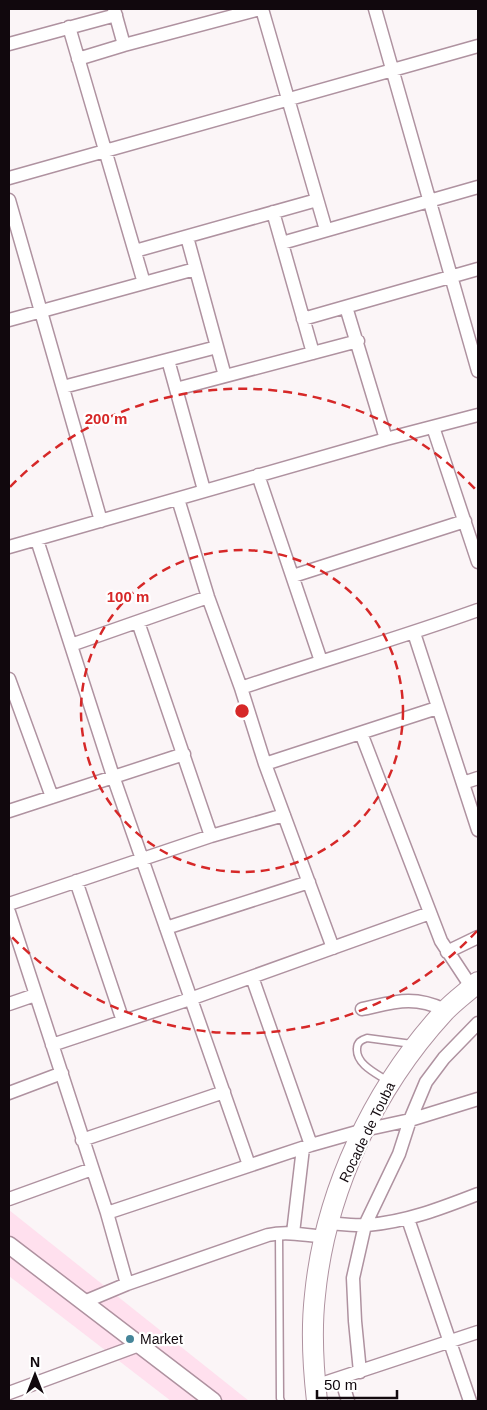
<svg xmlns="http://www.w3.org/2000/svg" width="487" height="1410" font-family="Helvetica,sans-serif">
	<rect width="100%" height="100%" fill="#fbf5f7"/>
	<path fill="#ffe0ee" d="M 9,1210 L 249,1401 L 171,1401 L 9,1276 Z"/>
	<g fill="none" stroke-linecap="round" stroke-linejoin="round">
		<g stroke="#af92a0" stroke-width="9">
			<path id="service" d="M 389,1082 C 378,1074 356,1065 357,1049 C 357,1042 361,1040 367,1038 L 412,1044
				M 279,1233 L 280,1398 L 281,1401"/>
		</g>
		<g stroke="#af92a0" stroke-width="15">
			<path id="minor" d="M 114,9 L 124,45
				M 262,9 L 326,230
				M 375,9 L 478,371
				M 69,27 L 144,283
				M 9,44 L 116,15
				M 78,59 L 124,45 L 260,9
				M 9,178 L 478,46
				M 9,200 L 101,521
				M 273,212 L 313,353
				M 187,237 L 225,376
				M 282,243 L 478,187
				M 135,251 L 317,200
				M 346,307 L 386,439
				M 303,319 L 478,269
				M 9,320 L 195,269
				M 168,360 L 204,490
				M 63,387 L 217,347
				M 176,389 L 358,341
				M 433,427 L 478,562
				M 258,475 L 321,661
				M 178,499 L 208,597 L 241,688 L 265,764 L 333,948
				M 37,540 L 113,776 L 249,1165
				M 9,547 L 386,439 L 478,415
				M 293,576 L 465,521
				M 138,622 L 211,836
				M 414,633 L 478,830
				M 71,645 L 208,597
				M 9,679 L 52,797
				M 241,688 C 320,661 400,638 478,610
				M 361,733 L 441,941 L 472,988
				M 265,764 L 437,708
				M 463,783 L 478,778
				M 9,811 L 184,754
				M 76,881 L 123,1021
				M 9,904 L 211,836 L 284,815
				M 9,912 L 107,1213 L 127,1284
				M 166,928 L 309,882
				M 447,952 L 478,937
				M 252,977 L 311,1145
				M 9,1004 L 35,995
				M 362,1009 C 395,1002 413,995 445,1010
				M 52,1045 L 190,999 L 430,913
				M 9,1093 L 62,1073
				M 82,1140 L 224,1092
				M 9,1199 L 92,1169
				M 107,1213 L 311,1145 L 364,1130 L 410,1120 L 478,1099
				M 408,1219 L 470,1401
				M 328,1223 C 341,1224 354,1226 367,1225 C 406,1222 442,1208 478,1194
				M 293,1233 L 303,1148
				M 84,1302 L 127,1284 L 268,1235 C 287,1231 306,1235 325,1237
				M 360,1372 L 355,1321 L 353,1278 L 365,1225 L 399,1154 L 410,1120 L 426,1082 L 444,1058 L 478,1023
				M 341,1378 L 348,1401
				M 315,1386 L 478,1332
				M 9,1393 L 139,1345"/>
		</g>
		<g stroke="#af92a0" stroke-width="19">
			<path id="tertiary" d="M 9,1245 L 213,1401"/>
		</g>
		<g stroke="#af92a0" stroke-width="22">
			<path id="primary" d="M 317,1401 C 313,1366 311,1330 315,1295 C 325,1192 374,1088 444,1012 C 454,1001 467,992 478,982"/>
		</g>
		<use href="#service" stroke="#fff" stroke-width="6"/>
		<use href="#minor" stroke="#fff" stroke-width="12"/>
		<use href="#tertiary" stroke="#fff" stroke-width="16"/>
		<use href="#primary" stroke="#fff" stroke-width="20"/>
	</g>
	<g fill="none" stroke="#d62828" stroke-width="2.5" stroke-dasharray="9 6">
		<circle cx="242" cy="711" r="161"/>
		<path d="M477 931A322 322 0 0 1 10 935M10 487A322 322 0 0 1 477 491"/>
	</g>
	<circle fill="#458599" stroke="#fff" stroke-width="2" cx="130" cy="1339" r="5"/>
	<g text-anchor="middle" dominant-baseline="central" stroke-width="4.5" stroke-linejoin="round" paint-order="stroke">
		<g font-size="14" fill="#11080d" stroke="#fff">
			<text transform="translate(367 1132) rotate(-64)">Rocade de Touba</text>
		</g>
		<g font-size="14" fill="#11080d" stroke="#fff" text-anchor="start">
			<text x="140" y="1339">Market</text>
		</g>
	</g>
	<circle cx="242" cy="711" r="8" fill="#d62828" stroke="#fff" stroke-width="2.5"/>
	<g font-size="15" text-anchor="middle" font-weight="bold" fill="#d62828" stroke="#fff" stroke-width="4.5" stroke-linejoin="round" paint-order="stroke">
		<text x="106" y="424">200 m</text>
		<text x="128" y="602">100 m</text>
	</g>
	<rect width="487" height="1410" fill="none" stroke="#11080d" stroke-width="20"/>
	<g transform="translate(35 1375)" stroke="#ffffff" stroke-width="4" paint-order="stroke">
	<path d="M0-4L9 19L0 12L-9 19Z" fill="#11080d"/>
	<text y="-8" font-size="14" font-weight="bold" text-anchor="middle" fill="#11080d">N</text>
	</g>
	<path d="M317 1390v8h80v-8" fill="none" stroke="#11080d" stroke-width="2.5"/>
	<text x="324" y="1390" font-size="15" fill="#11080d" stroke="#ffffff" stroke-width="4" paint-order="stroke">50 m</text>
</svg>
